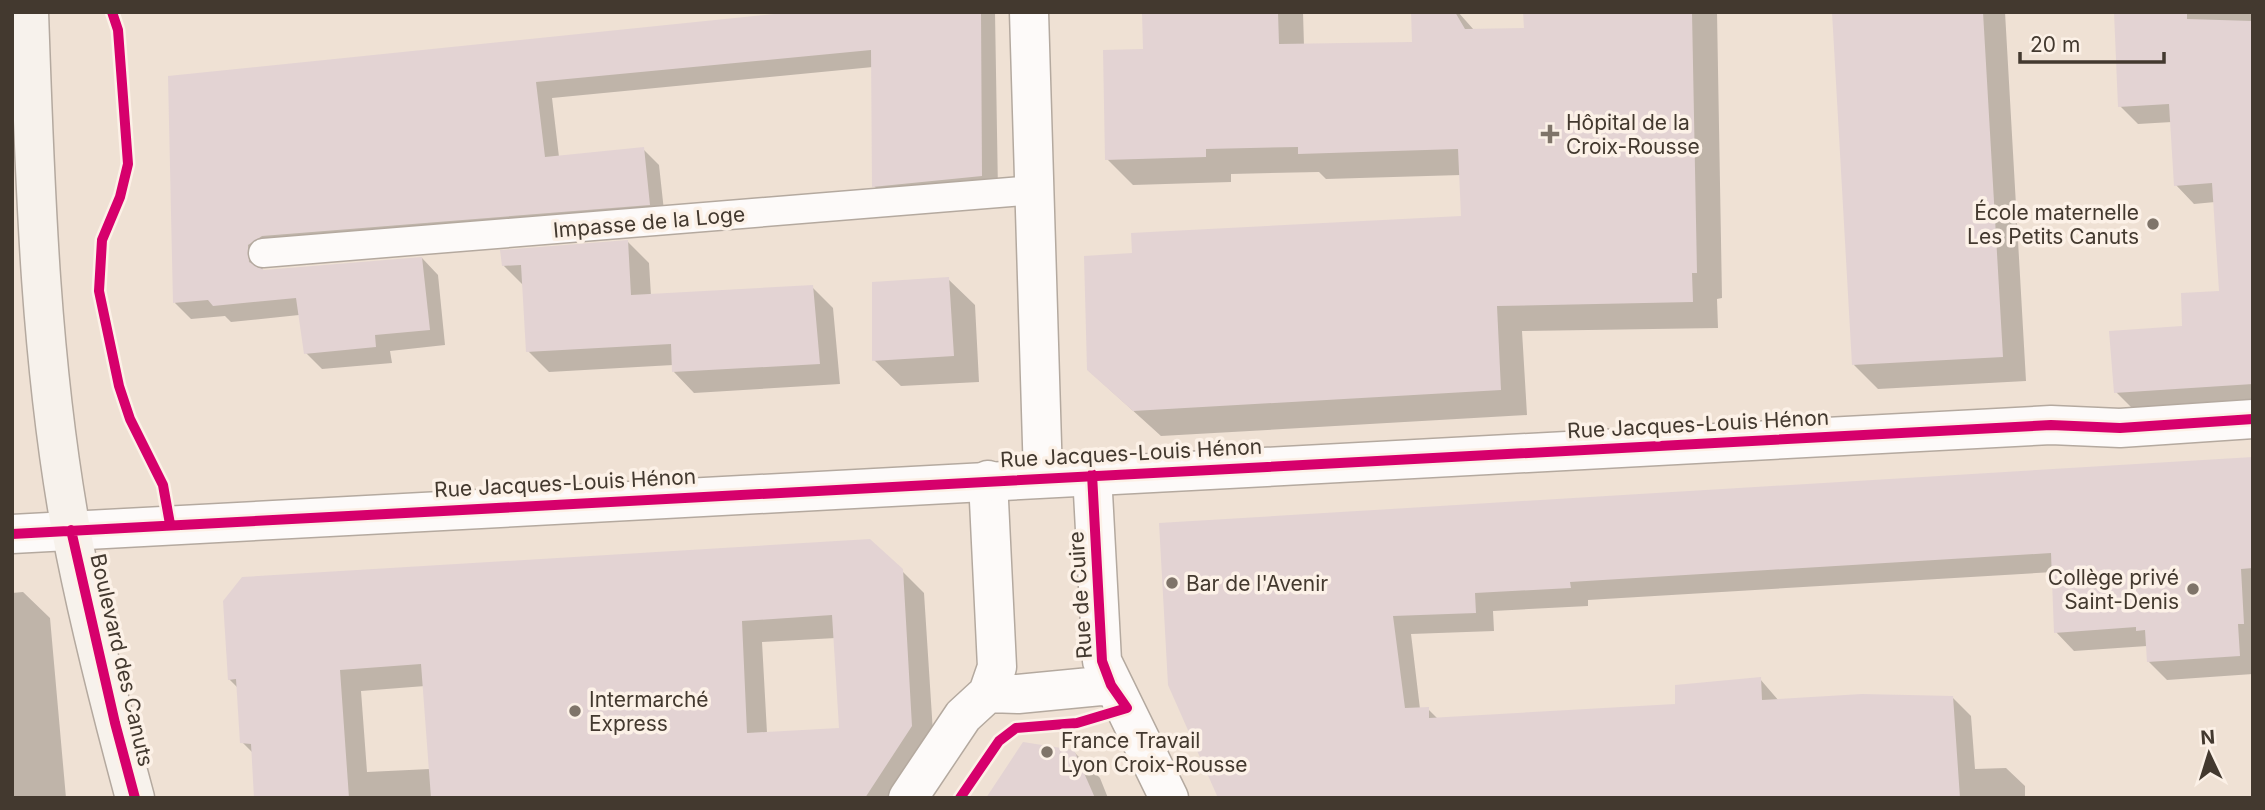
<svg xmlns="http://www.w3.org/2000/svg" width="2265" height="810" font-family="Inter,sans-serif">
	<rect width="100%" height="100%" fill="#efe1d4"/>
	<path fill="#0003" fill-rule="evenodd" d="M 813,12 L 995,12 L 998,192 L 890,202 L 874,186 L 873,67 L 552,98 L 559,157 L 643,149 L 659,165 L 665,220 L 264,262 L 262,271 L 422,258 L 438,275 L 445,345 L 390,351 L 392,363 L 322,369 L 306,353 L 299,315 L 231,322 L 225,316 L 191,319 L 175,303 L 170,77 Z
		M 1144,12 L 1303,12 L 1304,46 L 1414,43 L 1413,12 L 1458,12 L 1474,30 L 1525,30 L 1525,12 L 1717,12 L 1722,298 L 1717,299 L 1718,328 L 1522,331 L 1527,415 L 1161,436 L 1088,370 L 1134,255 L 1462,218 L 1461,175 L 1326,179 L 1319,172 L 1231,174 L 1231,182 L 1133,185 L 1107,159 L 1145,51 Z
		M 1833,12 L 2005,12 L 2026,381 L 1878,389 L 1854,365 Z
		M 2116,12 L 2253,12 L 2253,403 L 2134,410 L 2116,392 L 2221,293 L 2215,202 L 2194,204 L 2176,185 L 2172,122 L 2138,124 L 2120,106 Z
		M 628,242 L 649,263 L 651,296 L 812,287 L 833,308 L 840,384 L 694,393 L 674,372 L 673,365 L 549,372 L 528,351 L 524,286 L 503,265 Z
		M 948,279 L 975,305 L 979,382 L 901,386 L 874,360 Z
		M 2253,460 L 2253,674 L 2167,680 L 2148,661 L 2147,646 L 2074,651 L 2056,632 L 2053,572 L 1588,600 L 1588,606 L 1493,611 L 1494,631 L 1411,634 L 1420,709 L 1428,709 L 1438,719 L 1676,706 L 1760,679 L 1779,701 L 1952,697 L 1971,716 L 1975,769 L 2006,768 L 2025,786 L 2025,798 L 1219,798 L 1161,524 Z
		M 902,571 L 924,593 L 934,748 L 901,798 L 255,798 L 253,753 L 242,742 L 238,688 L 229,679 ZM 836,638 L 841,729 L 767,733 L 762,642 ZM 425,686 L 430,769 L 367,772 L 361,691 Z
		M 23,592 L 50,618 L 66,798 L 12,798 L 12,593 Z
		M 1073,751 L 1100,778 L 1108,798 L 988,798 Z"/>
	<path fill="#e3d3d3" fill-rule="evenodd" d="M 794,12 L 981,12 L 982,176 L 872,187 L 871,50 L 536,82 L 545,157 L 644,147 L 650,205 L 262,236 L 248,245 L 249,262 L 264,270 L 422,257 L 430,330 L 375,335 L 376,347 L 304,354 L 296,298 L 213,306 L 208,300 L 173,303 L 168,76 Z
		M 1142,12 L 1278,12 L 1279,44 L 1412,42 L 1411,12 L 1455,12 L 1465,29 L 1524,28 L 1523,12 L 1692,12 L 1697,273 L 1692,273 L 1693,302 L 1497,306 L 1501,390 L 1133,411 L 1087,370 L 1084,256 L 1132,253 L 1131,233 L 1461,216 L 1458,149 L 1298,154 L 1298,147 L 1206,149 L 1206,157 L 1105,160 L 1103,50 L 1143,49 Z
		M 1832,12 L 1983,12 L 2003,357 L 1852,365 Z
		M 2114,12 L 2187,12 L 2187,19 L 2253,21 L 2253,384 L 2114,393 L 2109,331 L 2182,326 L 2181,293 L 2219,291 L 2212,183 L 2174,186 L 2169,104 L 2118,107 Z
		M 628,240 L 631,295 L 813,285 L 820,364 L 672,372 L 671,344 L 526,352 L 521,265 L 502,266 L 500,250 Z
		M 949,277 L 954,356 L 872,361 L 872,282 Z
		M 2253,457 L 2253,568 L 2241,569 L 2244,624 L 2238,624 L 2240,656 L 2147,662 L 2145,630 L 2136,631 L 2136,627 L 2054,633 L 2051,553 L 1570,582 L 1571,588 L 1475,593 L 1476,613 L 1393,616 L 1405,708 L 1429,707 L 1429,718 L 1675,704 L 1675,685 L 1761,677 L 1762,700 L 1862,694 L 1953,696 L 1960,798 L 1218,798 L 1168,685 L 1159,523 Z
		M 870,539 L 903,569 L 912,726 L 865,798 L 431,798 L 421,664 L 340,670 L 349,798 L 254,798 L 251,744 L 240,743 L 236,679 L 228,680 L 223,601 L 242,577 ZM 832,615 L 839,728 L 747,733 L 742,621 Z
		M 1023,742 L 1074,750 L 1095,798 L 986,798 Z"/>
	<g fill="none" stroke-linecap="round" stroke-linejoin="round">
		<g stroke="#b4a99f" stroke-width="31">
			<path id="service" d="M 263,253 L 1035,190"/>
		</g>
		<g stroke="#b4a99f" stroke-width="41">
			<path id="minor" d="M 1029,12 L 1043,477
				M 1092,474 L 1102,661 L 1169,798
				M 988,693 L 1018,694 L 1111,685
				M 908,798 L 963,716 L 988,693 L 997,667 L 988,480"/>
		</g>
		<g stroke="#b4a99f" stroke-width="41">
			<path id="tertiary" d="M 12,534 L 2051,425 L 2120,428 L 2253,419"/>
		</g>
		<g stroke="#b4a99f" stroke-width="41">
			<path id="secondary" d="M 29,12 C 35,185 40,359 71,530 C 88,620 111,709 135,798"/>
		</g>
		<use href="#service" stroke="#fdfaf9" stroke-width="28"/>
		<use href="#minor" stroke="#fdfaf9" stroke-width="38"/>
		<use href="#tertiary" stroke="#fdfaf9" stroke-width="38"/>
		<use href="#secondary" stroke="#f7f2ec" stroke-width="38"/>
		<g stroke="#fcf1e7" stroke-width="15">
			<path id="cycleway" d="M 112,12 L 118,30 L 128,164 L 120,197 L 102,240 L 99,291 L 119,386 L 130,419 L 163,485 L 170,524
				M 71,530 L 115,723 L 135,798
				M 12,534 L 2051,425 L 2120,428 L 2253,419
				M 960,798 L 999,741 L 1016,728 L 1077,723 L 1127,708 L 1111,685 L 1102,661 L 1092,474"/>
		</g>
		<use href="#cycleway" stroke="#d6006c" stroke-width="10"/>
	</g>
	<g fill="#7f7469" stroke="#fcf1e7" stroke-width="2.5">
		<path d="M1546.5 123.5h7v7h7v7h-7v7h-7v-7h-7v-7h7z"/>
		<circle cx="2153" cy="224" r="7"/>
		<circle cx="1172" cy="583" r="7"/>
		<circle cx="2193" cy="589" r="7"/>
		<circle cx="575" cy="711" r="7"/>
		<circle cx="1047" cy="752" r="7"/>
	</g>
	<g text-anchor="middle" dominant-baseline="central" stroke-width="7" stroke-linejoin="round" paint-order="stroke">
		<g font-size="21" fill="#43392f" stroke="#fcf1e7" text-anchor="start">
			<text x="1566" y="122">Hôpital de la<tspan x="1566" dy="24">Croix-Rousse</tspan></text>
			<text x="2139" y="212" text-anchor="end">École maternelle<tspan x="2139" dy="24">Les Petits Canuts</tspan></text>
			<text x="2179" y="577" text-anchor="end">Collège privé<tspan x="2179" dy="24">Saint-Denis</tspan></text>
			<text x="1186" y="583">Bar de l'Avenir</text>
			<text x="589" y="699">Intermarché<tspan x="589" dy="24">Express</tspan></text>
			<text x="1061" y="740">France Travail<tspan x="1061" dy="24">Lyon Croix-Rousse</tspan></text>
		</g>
		<g font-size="21" fill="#43392f" stroke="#fcf1e7">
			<text transform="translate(649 222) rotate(-5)">Impasse de la Loge</text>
			<text transform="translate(1698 424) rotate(-3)">Rue Jacques-Louis Hénon</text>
			<text transform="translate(1131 453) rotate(-3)">Rue Jacques-Louis Hénon</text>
			<text transform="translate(565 483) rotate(-3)">Rue Jacques-Louis Hénon</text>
			<text transform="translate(1080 595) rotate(-94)">Rue de Cuire</text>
			<text transform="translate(122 660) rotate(77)">Boulevard des Canuts</text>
		</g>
	</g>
	<rect width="2265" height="810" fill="none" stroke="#43392f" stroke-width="28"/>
	<g transform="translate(2209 754) rotate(356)" stroke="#fcf1e7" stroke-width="5" paint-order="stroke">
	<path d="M0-5L12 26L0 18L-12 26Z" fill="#43392f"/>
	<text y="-10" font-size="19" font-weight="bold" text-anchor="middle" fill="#43392f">N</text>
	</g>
	<path d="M2020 52v10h144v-10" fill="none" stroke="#43392f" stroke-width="3.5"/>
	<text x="2030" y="52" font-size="21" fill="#43392f" stroke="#fcf1e7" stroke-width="5" paint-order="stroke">20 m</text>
</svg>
